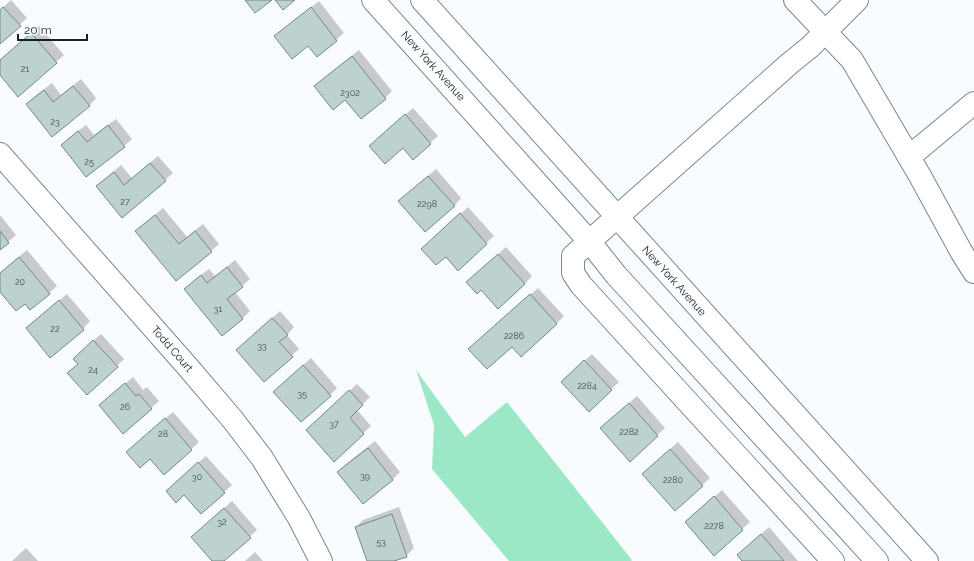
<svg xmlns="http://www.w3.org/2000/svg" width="974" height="561" font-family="Raleway,sans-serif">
	<rect width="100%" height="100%" fill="#f9fcfe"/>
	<path fill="#9ce7c6" d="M 416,370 L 465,437 L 507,402 L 632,560 L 631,561 L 509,561 L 432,469 L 434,425 Z"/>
	<path fill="#0003" d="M 11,0 L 27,18 L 0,43 L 0,10 Z
		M 319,1 L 344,33 L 336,40 L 308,45 L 276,36 L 283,29 Z
		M 39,26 L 64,55 L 19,95 L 0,74 L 0,60 Z
		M 359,50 L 392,91 L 385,98 L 345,98 L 323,79 Z
		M 81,79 L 96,98 L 89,106 L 27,104 L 34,97 L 52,83 L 61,95 Z
		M 413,108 L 438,136 L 430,143 L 403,147 L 370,146 Z
		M 116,119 L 132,139 L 124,146 L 86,176 L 62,145 L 69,138 L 86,125 L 94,135 Z
		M 158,156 L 173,173 L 165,180 L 122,216 L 97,186 L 121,165 L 132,178 Z
		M 436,169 L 461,198 L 454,206 L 407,194 Z
		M 468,207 L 494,236 L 458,269 L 446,256 L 430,242 Z
		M 163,208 L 187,237 L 203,224 L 219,244 L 211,251 L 176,280 L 144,224 Z
		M 0,215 L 16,235 L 0,249 Z
		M 506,247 L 532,276 L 525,284 L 481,288 L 475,275 Z
		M 27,250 L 57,286 L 31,309 L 25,302 L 0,290 L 0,273 Z
		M 235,260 L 250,279 L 235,292 L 250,311 L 242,319 L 185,289 L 193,281 L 209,269 L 215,276 Z
		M 538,288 L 564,316 L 556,324 L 512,345 L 477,341 Z
		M 67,294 L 90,321 L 83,329 L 34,321 Z
		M 280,311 L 294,327 L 287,335 L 299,349 L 264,380 L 245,343 Z
		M 101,334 L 124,359 L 117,366 L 79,364 L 82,351 Z
		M 592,354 L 619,382 L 589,411 L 562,382 Z
		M 311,358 L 337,388 L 330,395 L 282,384 Z
		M 133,377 L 143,390 L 147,387 L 159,401 L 151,408 L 100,405 Z
		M 357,384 L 370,397 L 357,410 L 371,426 L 334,460 L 315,423 Z
		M 637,396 L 665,428 L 630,460 L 609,421 Z
		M 173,412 L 199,442 L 164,474 L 151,458 L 134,445 Z
		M 375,441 L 400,472 L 392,480 L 339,472 L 346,464 Z
		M 678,442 L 710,478 L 675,510 L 650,467 Z
		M 206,456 L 232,485 L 201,513 L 174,484 Z
		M 722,490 L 750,522 L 714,554 L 694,515 Z
		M 232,501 L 257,530 L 223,561 L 213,561 L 192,537 Z
		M 399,507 L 414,548 L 406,556 L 391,561 L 368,561 L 356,527 L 363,520 Z
		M 769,527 L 798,561 L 744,561 L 738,555 Z
		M 26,548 L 38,561 L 12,561 Z
		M 255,552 L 263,561 L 245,561 Z"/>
	<path fill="#bdd1d1" stroke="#758888" d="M 245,0 L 272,0 L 255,13 Z
		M 275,0 L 295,0 L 283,10 Z
		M 3,7 L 21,26 L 0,44 L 0,10 Z
		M 311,7 L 337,41 L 317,57 L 308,46 L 292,59 L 274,36 Z
		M 31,33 L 57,63 L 18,97 L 0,75 L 0,60 Z
		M 352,56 L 386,99 L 361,119 L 345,100 L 333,110 L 314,86 Z
		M 73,86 L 90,106 L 52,137 L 26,104 L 44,90 L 53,102 Z
		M 405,114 L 431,144 L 413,160 L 403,148 L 385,164 L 369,146 Z
		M 108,125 L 125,147 L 86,177 L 61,145 L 78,131 L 87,142 Z
		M 150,163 L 166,181 L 122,218 L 96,186 L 114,172 L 124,185 Z
		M 428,176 L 455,206 L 425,232 L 398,201 Z
		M 460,213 L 487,244 L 458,271 L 446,257 L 436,265 L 421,249 Z
		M 155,215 L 179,244 L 195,231 L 212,252 L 176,281 L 135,231 Z
		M 0,231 L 9,243 L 0,250 Z
		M 498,254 L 525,284 L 498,309 L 481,290 L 477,294 L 466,282 Z
		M 19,257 L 50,294 L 30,310 L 25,304 L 16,311 L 0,292 L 0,273 Z
		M 227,267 L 243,287 L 227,299 L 243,319 L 222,336 L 184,289 L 201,275 L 207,283 Z
		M 530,294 L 557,324 L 521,357 L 512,347 L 487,369 L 468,349 Z
		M 59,300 L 84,330 L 50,358 L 26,328 Z
		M 272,318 L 288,335 L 279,342 L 293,357 L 264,382 L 236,350 Z
		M 93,340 L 118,367 L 87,395 L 67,373 L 78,364 L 73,359 Z
		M 584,360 L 612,390 L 589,412 L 561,382 Z
		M 303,365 L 331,396 L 301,422 L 273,392 Z
		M 125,383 L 136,396 L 139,394 L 152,409 L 123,434 L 99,405 Z
		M 349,390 L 363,405 L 350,418 L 364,434 L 334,462 L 306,430 Z
		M 629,403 L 658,436 L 630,462 L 600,428 Z
		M 165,418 L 192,450 L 164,475 L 150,459 L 140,468 L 126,452 Z
		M 368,448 L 393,480 L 363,504 L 337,472 Z
		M 670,449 L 703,486 L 675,511 L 642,474 Z
		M 198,462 L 225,493 L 201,514 L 184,495 L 176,503 L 166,491 Z
		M 714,496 L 743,530 L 714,556 L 685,522 Z
		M 224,508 L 251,538 L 224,561 L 212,561 L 191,537 Z
		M 392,514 L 407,557 L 394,561 L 367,561 L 355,527 Z
		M 761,534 L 784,561 L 742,561 L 737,555 Z"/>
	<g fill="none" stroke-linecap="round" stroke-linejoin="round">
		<g stroke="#798890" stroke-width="24">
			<path id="minor" d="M 373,0 L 589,241 L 616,275 L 877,561
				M 422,0 L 927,561
				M 795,0 L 852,60 L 920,176 L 962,253 L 974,272
				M 0,154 L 187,366 L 233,420 L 262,458 L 299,518 L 321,561
				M 909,157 L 974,103
				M 833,561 L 581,285 L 573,273 L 573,256 L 789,64 L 810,47 L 857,0"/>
		</g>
		<use href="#minor" stroke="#fff" stroke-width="22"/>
	</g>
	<g text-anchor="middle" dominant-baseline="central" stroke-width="3" stroke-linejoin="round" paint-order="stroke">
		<g font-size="9" fill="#414b4d">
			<text x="25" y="69">21</text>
			<text x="350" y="93">2302</text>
			<text x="55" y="122">23</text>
			<text x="89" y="162">25</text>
			<text x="125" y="202">27</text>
			<text x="427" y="204">2298</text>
			<text x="20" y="282">20</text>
			<text x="218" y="309">31</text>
			<text x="55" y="329">22</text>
			<text x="514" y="336">2286</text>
			<text x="262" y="346">33</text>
			<text x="93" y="370">24</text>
			<text x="587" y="386">2284</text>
			<text x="302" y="394">35</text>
			<text x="125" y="407">26</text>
			<text x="334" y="424">37</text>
			<text x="629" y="432">2282</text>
			<text x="163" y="434">28</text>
			<text x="365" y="476">39</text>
			<text x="197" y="477">30</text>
			<text x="673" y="480">2280</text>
			<text x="222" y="522">32</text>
			<text x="714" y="526">2278</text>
			<text x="381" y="542">53</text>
		</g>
		<g font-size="11" fill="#181e21" stroke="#f9fcfe">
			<text transform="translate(433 66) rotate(48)">New York Avenue</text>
			<text transform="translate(674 281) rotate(48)">New York Avenue</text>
			<text transform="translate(172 349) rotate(49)">Todd Court</text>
		</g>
	</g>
	<path d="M18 34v6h69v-6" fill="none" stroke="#181e21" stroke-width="2"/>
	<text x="24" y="34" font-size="12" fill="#181e21" stroke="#f9fcfe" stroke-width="3" paint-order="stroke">20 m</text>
</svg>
